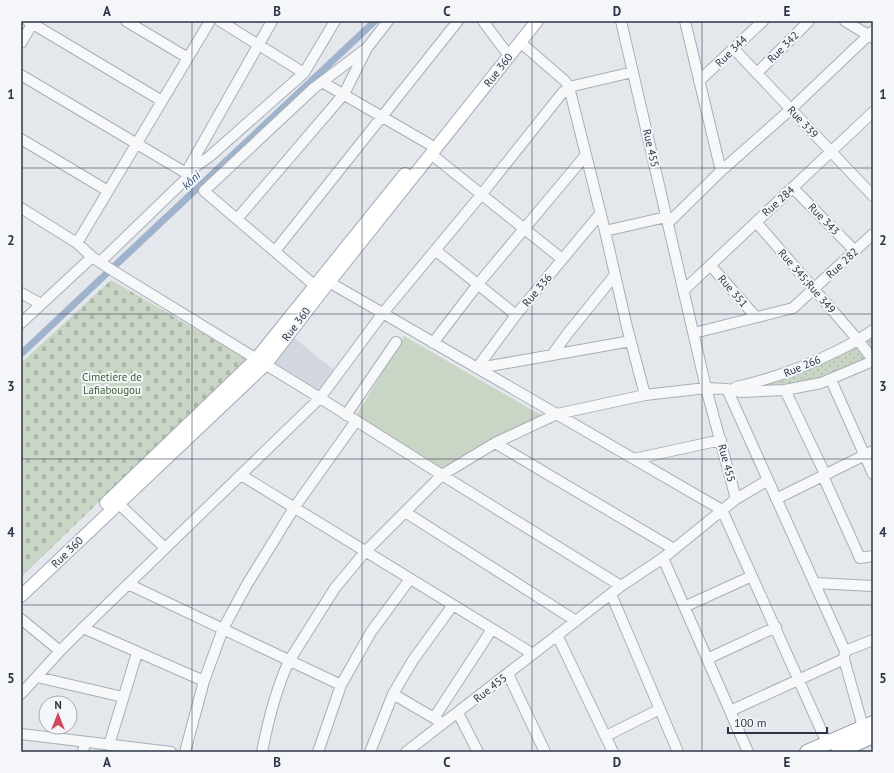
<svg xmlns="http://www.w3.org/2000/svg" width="894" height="773" font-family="'PT Sans',sans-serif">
	<defs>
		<pattern id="cemetery-stones" width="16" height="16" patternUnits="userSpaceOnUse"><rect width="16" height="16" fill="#c9d6c5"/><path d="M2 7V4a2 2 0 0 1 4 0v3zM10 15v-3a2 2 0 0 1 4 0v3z" fill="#adb8ab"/></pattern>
		<pattern id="park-dots" width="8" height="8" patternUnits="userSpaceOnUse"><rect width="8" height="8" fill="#c9d6c5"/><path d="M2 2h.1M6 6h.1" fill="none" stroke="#adb8ab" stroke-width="1.8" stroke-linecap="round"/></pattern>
	</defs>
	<rect width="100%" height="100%" fill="#e4e7ec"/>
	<path fill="#d2d6de" d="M 293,337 L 335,371 L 320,392 L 271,362 Z"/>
	<path fill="url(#cemetery-stones)" d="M 111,280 L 247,359 L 21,577 L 21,363 Z"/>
	<path fill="url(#park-dots)" d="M 873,331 L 873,358 L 851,369 L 801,384 L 747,390 Z"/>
	<path fill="#c9d6c5" d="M 404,336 L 546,418 L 443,470 L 356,416 Z"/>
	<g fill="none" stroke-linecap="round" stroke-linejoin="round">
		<path stroke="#9fb4cc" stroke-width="7" d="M 21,354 L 375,21"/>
		<g stroke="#a9aeb7" stroke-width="12">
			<path id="minor" d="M 28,21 L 162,101
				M 126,21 L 188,58
				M 220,21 L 304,73
				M 483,21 L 509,56
				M 621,21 L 706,388 L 736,499
				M 685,21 L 721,171
				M 845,21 L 873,38
				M 520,42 L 565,81 L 569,87 L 605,231 L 627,327 L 645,395
				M 21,43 L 34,21
				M 734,49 L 873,196
				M 757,73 L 809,21
				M 21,75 L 186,173 L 189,176 L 100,262
				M 699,81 L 763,21
				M 322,82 L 429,144
				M 21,139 L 108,191
				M 431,154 L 562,259
				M 187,171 L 272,21
				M 186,173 L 209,157 L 304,73 L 335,21
				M 793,188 L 855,251
				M 21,208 L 77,243 L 92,257 L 115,272 L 320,398 L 442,475 L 621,586
				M 237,219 L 344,94 L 366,50
				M 756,222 L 858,340 L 873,360
				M 668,223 L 721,171 L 791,109 L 873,31
				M 605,231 L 666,217
				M 77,243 L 210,21
				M 435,250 L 516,315
				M 275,251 L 458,21
				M 711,266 L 756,317
				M 329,282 L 722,510 L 827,743
				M 320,290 L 204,191 L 314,88 L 367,48 L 388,21
				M 684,290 L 873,112
				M 21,293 L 41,304
				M 21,323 L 92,257
				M 694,333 L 793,308 L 873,234
				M 433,343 L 478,284 L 585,156
				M 552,355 L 568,333 L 615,275
				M 477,368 L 516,315 L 600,214
				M 482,371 L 487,367 L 490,366 L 631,341
				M 831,380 L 873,474
				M 736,387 C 772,379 805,367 839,350 C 851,344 863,338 873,330
				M 727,389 L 845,651 L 844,659 L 863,727
				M 785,390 L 825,474
				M 346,415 L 396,342
				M 495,443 L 674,549
				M 634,459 L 721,440
				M 241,475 L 533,654
				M 823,476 L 860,558 L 873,556
				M 776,499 L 873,451
				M 118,503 L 165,548
				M 405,512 L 576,621
				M 663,558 L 748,752
				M 815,583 L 873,586
				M 128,584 L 341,685
				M 611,594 L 678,752
				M 684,607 L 752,576
				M 21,619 L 60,651
				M 83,628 L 204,681
				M 557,635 L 613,752
				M 845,651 L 873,640
				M 707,659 L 776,627
				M 508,674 L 545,752
				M 37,677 L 123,697
				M 21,694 L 60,651 L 83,628 L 320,398 L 383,313 L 481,195 L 563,92 L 569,87 L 633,72
				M 393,694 L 439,721
				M 730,711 L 844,659
				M 458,713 L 478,752
				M 434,718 L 492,629
				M 21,734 L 171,752
				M 606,736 L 660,709
				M 109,745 L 137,653
				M 83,752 L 85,742
				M 185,752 L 204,681 L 223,629 L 246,586 L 294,508 L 356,421
				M 262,752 C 268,721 276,689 289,661 L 335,588 L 365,552 L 442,475 L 495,443 L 557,414 L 645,395 L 706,388 L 727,389 L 741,392 L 785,390 L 821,383 L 873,361
				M 318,752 L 341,685 L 371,632 L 410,579
				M 370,752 L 393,694 L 413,660 L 453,605
				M 406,752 L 621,586 L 663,558 L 736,499 L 768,480"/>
		</g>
		<g stroke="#a3abb8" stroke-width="14">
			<path id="major" d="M 106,503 L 256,359 L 405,174
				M 21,596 L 265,365 L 322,291 L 537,21"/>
		</g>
		<g stroke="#8b94a3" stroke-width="16">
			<path id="highway" d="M 807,752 L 873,723
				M 838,752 L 873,736"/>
		</g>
		<use href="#minor" stroke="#f7f8fa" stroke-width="10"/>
		<use href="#major" stroke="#fff" stroke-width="12"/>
		<use href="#highway" stroke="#fff" stroke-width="14"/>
	</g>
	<path fill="none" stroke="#2b3445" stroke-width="1" stroke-opacity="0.55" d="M 192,21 L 192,752M 362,21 L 362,752M 532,21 L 532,752M 702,21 L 702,752M 21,168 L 873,168M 21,314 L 873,314M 21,459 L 873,459M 21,605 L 873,605"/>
	<g text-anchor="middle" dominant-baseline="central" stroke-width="4" stroke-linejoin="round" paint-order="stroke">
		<g font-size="11" fill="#2b3445" stroke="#f4f6f9">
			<text transform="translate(783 47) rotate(-45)">Rue 342</text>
			<text transform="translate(731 51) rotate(-44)">Rue 344</text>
			<text transform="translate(498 70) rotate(-52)">Rue 360</text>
			<text transform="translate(803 122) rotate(47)">Rue 339</text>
			<text transform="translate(651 148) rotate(77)">Rue 455</text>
			<text transform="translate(778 201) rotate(-42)">Rue 284</text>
			<text transform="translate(824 219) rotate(46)">Rue 343</text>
			<text transform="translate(842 263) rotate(-43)">Rue 282</text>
			<text transform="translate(807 281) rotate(49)">Rue 345;Rue 349</text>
			<text transform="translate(537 290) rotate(-50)">Rue 336</text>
			<text transform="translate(733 291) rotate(49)">Rue 351</text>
			<text transform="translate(296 324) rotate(-53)">Rue 360</text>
			<text transform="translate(802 366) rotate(-23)">Rue 266</text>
			<text transform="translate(727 463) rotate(75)">Rue 455</text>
			<text transform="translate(67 552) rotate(-44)">Rue 360</text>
			<text transform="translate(490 688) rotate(-38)">Rue 455</text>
		</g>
		<g font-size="11" fill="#3f6138" stroke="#f4f6f9">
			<text x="112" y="377">Cimetiere de<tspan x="112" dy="13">Lafiabougou</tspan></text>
		</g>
		<g font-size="12" font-style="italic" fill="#34527a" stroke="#f4f6f9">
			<text transform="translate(191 180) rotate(-43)">kôni</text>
		</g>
	</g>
	<rect width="894" height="773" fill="none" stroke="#f4f6f9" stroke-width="44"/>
	<g transform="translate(58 715)"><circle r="19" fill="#f4f6f9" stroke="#a4a8b1"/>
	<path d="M0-3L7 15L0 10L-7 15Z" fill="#d1495b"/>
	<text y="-6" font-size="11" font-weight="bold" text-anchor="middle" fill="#2b3445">N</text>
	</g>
	<path d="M728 727v6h99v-6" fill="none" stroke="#2b3445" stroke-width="2"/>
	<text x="734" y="727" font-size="12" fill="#2b3445" stroke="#f4f6f9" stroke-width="3" paint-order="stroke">100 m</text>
	<rect x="22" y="22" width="850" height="729" fill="none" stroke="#2b3445" stroke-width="1.5"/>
	<g font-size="13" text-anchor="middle" font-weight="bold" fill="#2b3445">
		<text x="107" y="16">A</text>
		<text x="277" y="16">B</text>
		<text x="447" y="16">C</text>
		<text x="617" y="16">D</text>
		<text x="787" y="16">E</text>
		<text x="11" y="99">1</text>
		<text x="883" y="99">1</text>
		<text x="11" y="245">2</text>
		<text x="883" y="245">2</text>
		<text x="11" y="391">3</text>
		<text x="883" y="391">3</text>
		<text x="11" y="537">4</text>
		<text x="883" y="537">4</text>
		<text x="11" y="683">5</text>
		<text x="883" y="683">5</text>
		<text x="107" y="767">A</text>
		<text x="277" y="767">B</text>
		<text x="447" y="767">C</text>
		<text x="617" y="767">D</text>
		<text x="787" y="767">E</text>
	</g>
</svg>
